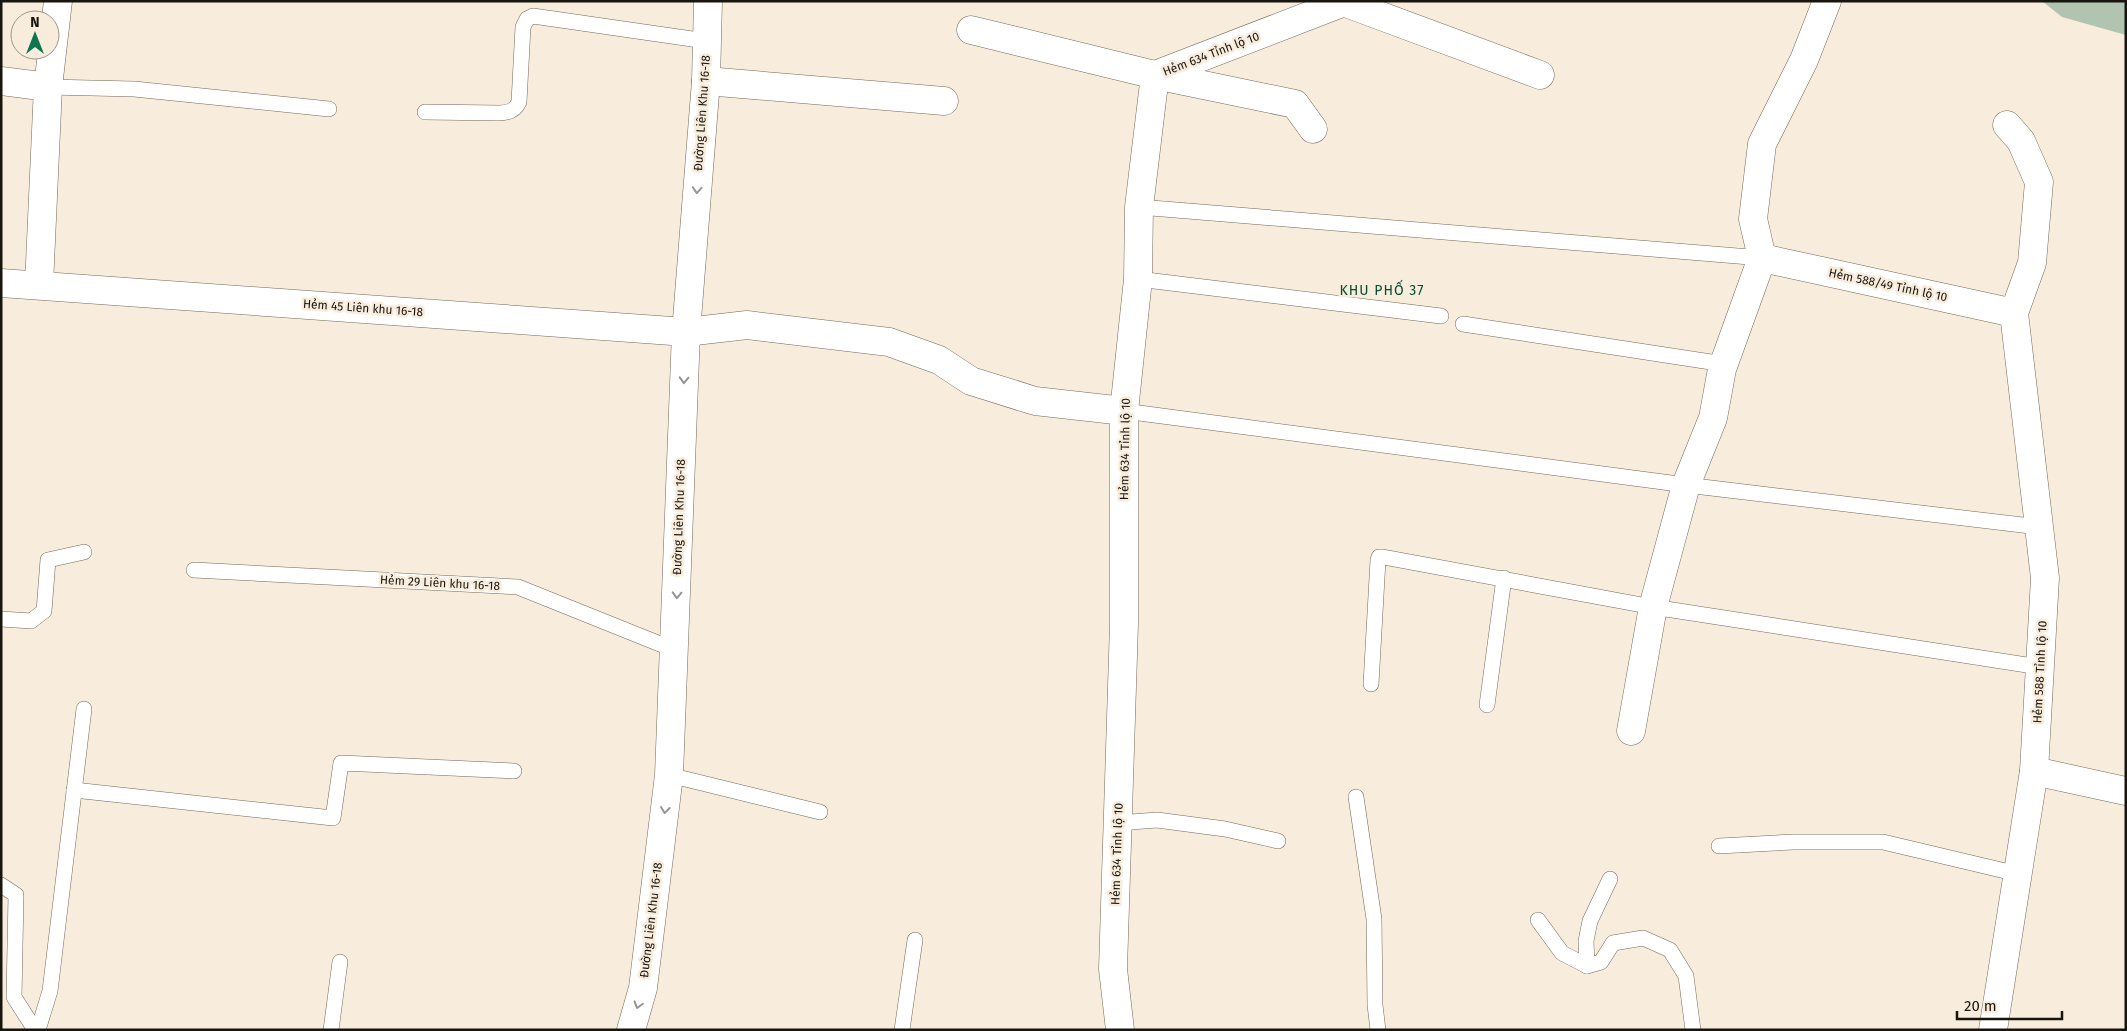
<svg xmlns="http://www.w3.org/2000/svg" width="2127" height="1031" font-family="'Fira Sans',sans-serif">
	<rect width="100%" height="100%" fill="#f8ecdc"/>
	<path fill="#b0c4b0" d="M2042,1h84v34l-64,-18z"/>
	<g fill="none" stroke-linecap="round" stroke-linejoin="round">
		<g stroke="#73685a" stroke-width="16">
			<g id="service">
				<path d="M48,87l86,2 195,20"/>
				<path d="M425,112l74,1c9,0 16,-2 20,-11l4,-75 4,-8 6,-3 173,25"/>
				<path d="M1139,207l623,51"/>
				<path d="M1138,279l303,37"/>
				<path d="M1463,324l261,40"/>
				<path d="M1124,411l562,74 353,42"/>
				<path d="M194,570l324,17 157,63"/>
				<path d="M1,619l30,2 13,-10 4,-51 36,-8"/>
				<path d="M1371,684l7,-124 1,-3h4l270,50 387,60"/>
				<path d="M1487,705l17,-127"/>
				<path d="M669,775l151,37"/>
				<path d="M74,790l259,28 8,-55 173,8"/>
				<path d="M1356,797l18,122 1,86 3,25"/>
				<path d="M1118,823l39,-3 68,9 53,12"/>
				<path d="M1719,846l74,-4h90l135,32"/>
				<path d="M1,885l15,10 -2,102 21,33"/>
				<path d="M1538,920l24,33 25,13 14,-4 12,-19 30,-5 27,12 16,26 7,54"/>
				<path d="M1587,966l-1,-25 4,-20 20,-42"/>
				<path d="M38,1030l12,-39 34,-282"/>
				<path d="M331,1030l9,-68"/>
				<path d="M902,1030l13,-90"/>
			</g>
		</g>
		<g stroke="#73685a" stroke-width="29">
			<g id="minor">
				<path d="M1346,3l194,72"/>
				<path d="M971,30l184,45 140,29 18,25"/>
				<path d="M1,81l47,6"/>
				<path d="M706,81l238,20"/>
				<path d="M1762,258l252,55"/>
				<path d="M1,283l685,49 61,-7 142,17 50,18 32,21 64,20 89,10"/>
				<path d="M39,285l9,-198 10,-86"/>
				<path d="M1631,731l22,-124 33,-122 27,-67 9,-49 40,-111 -9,-39 9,-75 42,-84 23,-59"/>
				<path d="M2034,771l92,20"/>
				<path d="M631,1030l12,-42 26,-213 17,-443 20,-251 2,-80"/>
				<path d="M1120,1030l-7,-61 11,-345v-213l14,-132 1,-72 16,-132 192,-74"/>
				<path d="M1993,1030l41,-259 11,-193 -31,-265 18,-50 7,-81 -18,-41 -14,-16"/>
			</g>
		</g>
		<use href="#service" stroke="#fff" stroke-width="15"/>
		<use href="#minor" stroke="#fff" stroke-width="28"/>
	</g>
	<defs><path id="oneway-chevron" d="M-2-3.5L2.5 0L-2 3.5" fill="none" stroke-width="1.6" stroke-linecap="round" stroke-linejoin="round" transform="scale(1.25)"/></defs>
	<g stroke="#979593">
		<use href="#oneway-chevron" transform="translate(697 190) rotate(94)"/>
		<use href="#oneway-chevron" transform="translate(684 380) rotate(92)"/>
		<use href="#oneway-chevron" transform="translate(677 595) rotate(92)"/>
		<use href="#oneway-chevron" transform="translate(665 810) rotate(97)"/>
		<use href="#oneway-chevron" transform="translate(638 1005) rotate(106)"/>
	</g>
	<g text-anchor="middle" stroke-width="5" stroke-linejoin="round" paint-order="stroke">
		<g font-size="12" fill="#18140e" stroke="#f8ecdc">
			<text transform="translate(1211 54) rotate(-21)" y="4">Hẻm 634 Tỉnh lộ 10</text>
			<text transform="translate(702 113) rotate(-86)" y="4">Đường Liên Khu 16-18</text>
			<text transform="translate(1888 285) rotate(12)" y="4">Hẻm 588/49 Tỉnh lộ 10</text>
			<text transform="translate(363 308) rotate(4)" y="4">Hẻm 45 Liên khu 16-18</text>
			<text transform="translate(1125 449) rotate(-89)" y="4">Hẻm 634 Tỉnh lộ 10</text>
			<text transform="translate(679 517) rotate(-88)" y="4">Đường Liên Khu 16-18</text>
			<text transform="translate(440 583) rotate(3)" y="4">Hẻm 29 Liên khu 16-18</text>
			<text transform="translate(2040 672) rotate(-87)" y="4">Hẻm 588 Tỉnh lộ 10</text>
			<text transform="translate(1117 854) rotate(-88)" y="4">Hẻm 634 Tỉnh lộ 10</text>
			<text transform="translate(651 920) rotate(-83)" y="4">Đường Liên Khu 16-18</text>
		</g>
		<g font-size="14" letter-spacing="1" fill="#074d32" stroke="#f8ecdc">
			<text x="1382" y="295">KHU PHỐ 37</text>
		</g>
	</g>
	<rect width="2127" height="1031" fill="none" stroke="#18140e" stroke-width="5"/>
	<g transform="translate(35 35)"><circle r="24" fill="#f8ecdc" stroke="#9e968a"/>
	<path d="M0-4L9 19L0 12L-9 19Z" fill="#0e764f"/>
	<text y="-8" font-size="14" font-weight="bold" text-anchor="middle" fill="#18140e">N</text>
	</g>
	<path d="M1957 1011v8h105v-8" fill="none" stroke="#18140e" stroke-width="2.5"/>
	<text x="1964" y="1011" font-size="15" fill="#18140e" stroke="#f8ecdc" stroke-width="4" paint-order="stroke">20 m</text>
</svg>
